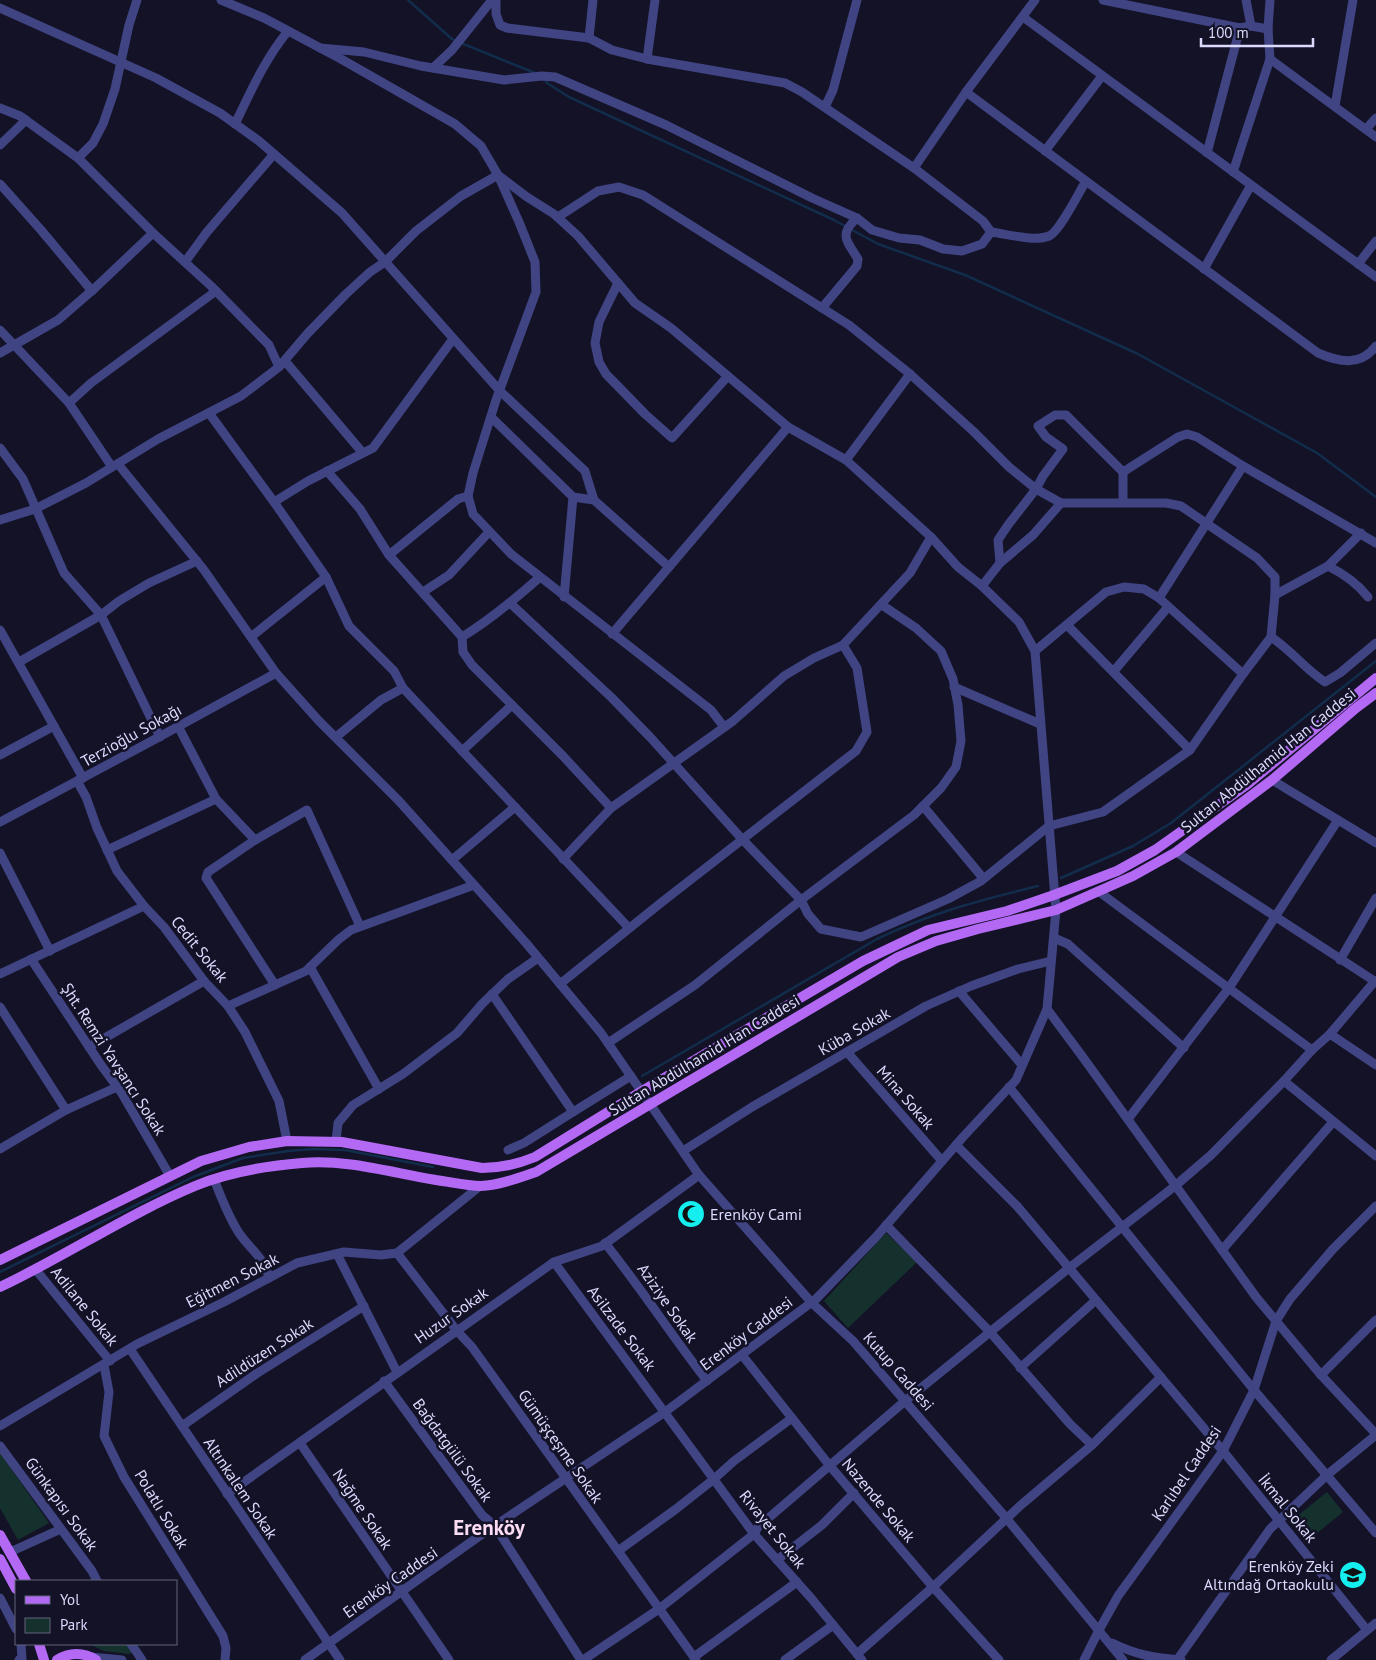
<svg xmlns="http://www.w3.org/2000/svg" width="1376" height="1660" font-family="'PT Sans',sans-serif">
	<rect width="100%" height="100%" fill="#131227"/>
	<g fill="#15312d">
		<path d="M886,1233l31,29 -69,66 -24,-27z"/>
		<path d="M0,1453l49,70 -31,17 -18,-32z"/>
		<path d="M1327,1492l16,20 -37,30 -16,-20z"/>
		<path d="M89,1644h37l6,8 -2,2 -26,-3z"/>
	</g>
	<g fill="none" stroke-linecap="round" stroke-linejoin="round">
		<g stroke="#122d4b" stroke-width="2.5">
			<path d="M408,0l44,39 4,2"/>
			<path d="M461,43l74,30"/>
			<path d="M544,78l3,5 22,14 265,123 44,24 87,31 173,79 179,99 59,44"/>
			<path d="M1061,878l72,-32 38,-23 205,-162"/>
			<path d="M642,1076l235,-137c54,-26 103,-39 161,-53"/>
			<path d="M0,1272l193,-95 50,-19 45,-7 26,-2 31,1 88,17"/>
		</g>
		<g stroke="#404483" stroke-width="9">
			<path d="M221,0l43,18 77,41 114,65 26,22 17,29 21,47 16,40 1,30 -40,108 -23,73 -5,23 5,18 38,40 200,156 13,17"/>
			<path d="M496,0v14l4,11 7,3 82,10 4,-38"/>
			<path d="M1103,0l137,28 11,-2 17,3"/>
			<path d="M1246,0l5,26"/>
			<path d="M0,8l156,70 64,35 39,28 83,72 158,178 85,80 9,29"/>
			<path d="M1023,17l353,260"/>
			<path d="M589,38l23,12 35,9 138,24 17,9 112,76"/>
			<path d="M320,48l44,4 57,14 83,14 38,-4 13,1 111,48 146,73 45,20 15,12 27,8 21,2 23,9 19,2 20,-7 9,-12 -8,-11 -69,-53 52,-76 69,-92"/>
			<path d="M647,59l8,-59"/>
			<path d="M1270,59l106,78"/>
			<path d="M433,68l19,-18 40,-50"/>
			<path d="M966,92l352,261c21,9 42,14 58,-7"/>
			<path d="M1335,106l18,-106"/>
			<path d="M825,107l8,-17 24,-90"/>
			<path d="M0,108l20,8 58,42 75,75 58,53 58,59 10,22"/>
			<path d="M235,124c16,-33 30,-65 53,-93"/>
			<path d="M1366,129l10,-11"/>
			<path d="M0,145l26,-25"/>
			<path d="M1045,151l57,-75"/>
			<path d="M1207,153l33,-125"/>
			<path d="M78,158l15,-15 10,-19 12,-35 14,-64 8,-25"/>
			<path d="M1233,172l37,-113 -2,-30 2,-29"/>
			<path d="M0,184l41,46 51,61"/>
			<path d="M558,217l40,-26 21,-4 24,8 206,130 61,49 -64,86"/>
			<path d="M991,232c16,2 44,10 58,4 11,-5 30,-44 37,-55"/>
			<path d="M185,262l22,-30 67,-78"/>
			<path d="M1358,264l18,-23"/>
			<path d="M1204,269l47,-84"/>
			<path d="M618,283l-19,39 -4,21 4,19 7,12 39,40 27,24 56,-62"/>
			<path d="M822,308l35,-42 1,-7c-11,-18 -20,-24 -1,-41"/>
			<path d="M0,330l69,73 43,64"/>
			<path d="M0,353l58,-33 37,-32 58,-55"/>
			<path d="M285,361l77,91"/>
			<path d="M69,403l22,-20 125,-92"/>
			<path d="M209,413l65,89 52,75 23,49 45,45 9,17 226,240"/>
			<path d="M491,417l82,80 21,3 75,67"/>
			<path d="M0,448l23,31 41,94 37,42 59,122"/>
			<path d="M118,464l86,106 72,103 43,48 80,80 127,142 75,90 98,142 113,128 41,38 154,178 116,141"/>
			<path d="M327,471l33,38 29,46 73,82 1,15 9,13 91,91 48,52"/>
			<path d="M1123,472l55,-35 9,-3 10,3 46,29 133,77"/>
			<path d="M274,502l34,-21 65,-33 80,-109"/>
			<path d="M0,520l35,-11 51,-26 72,-44 83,-43 38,-29 29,-34 38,-39 24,-22 15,-10 31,-31 45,-35 37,-21 29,22 27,17 24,22 57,67 36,25 117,99 58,33 85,77 27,30 24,19 37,36 16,29 21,259 -9,99 -31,71 -53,57 -87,100 -60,62 -151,113 -187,125 -173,123"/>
			<path d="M389,555l69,-56 10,-3"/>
			<path d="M1000,563l-2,-23 10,-15 28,-36 7,-13 20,-27 -17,-12 -8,-11 17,-11h11l57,57v30"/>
			<path d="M1328,566c16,8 29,17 40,31"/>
			<path d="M982,586l18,-23 33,-28 28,-32"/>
			<path d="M423,592l26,-17 40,-43"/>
			<path d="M1275,595l53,-29 33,-33"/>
			<path d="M564,597l9,-100"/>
			<path d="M1159,598l84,-132"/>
			<path d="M510,603l101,94 39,40 92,102 59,61 7,14 13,15 40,8 87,-38 33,-18 68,-55 54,-14 87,-62 53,-76 28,-37 4,-42v-18l-18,-19 -76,-52 -15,-3h-105l-25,-14 -27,-22 -36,-36 -63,-57"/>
			<path d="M1067,625l123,125"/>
			<path d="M0,630l83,148"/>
			<path d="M612,634l176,-207"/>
			<path d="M251,637l75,-60"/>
			<path d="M462,637c28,-17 53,-38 78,-60"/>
			<path d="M1271,637c20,13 34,32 54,45l15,-9 36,-30"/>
			<path d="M1035,651l71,-59 18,-5 20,2 15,9 84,76"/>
			<path d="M19,662l82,-47 18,-14 30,-18 48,-22"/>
			<path d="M1114,671l54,-64"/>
			<path d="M954,687l86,37"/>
			<path d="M178,726l38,73 39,41"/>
			<path d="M336,737l45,-37 22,-12"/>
			<path d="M462,751l50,-46"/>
			<path d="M0,755l54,-29"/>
			<path d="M1272,780l104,63"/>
			<path d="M77,781l9,16 11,31 20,43 27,35 20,21 40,54 24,25 17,26 34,69 8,40"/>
			<path d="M923,806l60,72"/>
			<path d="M0,822l148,-79 128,-70"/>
			<path d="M107,850l109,-51"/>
			<path d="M1176,852l200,130"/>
			<path d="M0,853l50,98"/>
			<path d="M563,859l48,-51 122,-87 51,-45 30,-18 29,-13 67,-72 21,-36"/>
			<path d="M452,860l63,-53"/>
			<path d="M1098,891l214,159"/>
			<path d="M1054,938l14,6 116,104"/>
			<path d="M31,959l70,106 20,27 49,84"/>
			<path d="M1340,960l36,-62"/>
			<path d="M310,967l69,122"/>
			<path d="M0,974l144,-68"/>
			<path d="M560,984l102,-82 194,-151 11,-19 -10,-64 -14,-23"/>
			<path d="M275,985l-69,-107 2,-6 47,-32 52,-30 53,116"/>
			<path d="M959,991l63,74"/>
			<path d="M492,994l81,118 -49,31 -16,7"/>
			<path d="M228,1006l78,-35 32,-31 13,-10 123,-45"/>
			<path d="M0,1007l66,103"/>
			<path d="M1047,1009l35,47 174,241 65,78 55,59"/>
			<path d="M1330,1034l46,31"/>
			<path d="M608,1043l87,-58 106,-85 113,-85 27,-27 15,-21 5,-26 -3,-36 -5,-26 -12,-28 -25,-23 -34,-23"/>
			<path d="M89,1047l115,-66"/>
			<path d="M847,1052l95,109"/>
			<path d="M1284,1081l92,75"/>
			<path d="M1009,1087l245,303 122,143"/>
			<path d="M573,1112l58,-36"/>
			<path d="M1128,1119l101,-131 109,-168"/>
			<path d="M336,1141l2,-18 15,-18 50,-31 54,-41 25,-29 26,-25 30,-21"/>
			<path d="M956,1145l61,61 206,245 144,179"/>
			<path d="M0,1149l66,-39 51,-23"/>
			<path d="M683,1151l69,-44 174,-101 45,-20 47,-17 33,-8"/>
			<path d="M214,1179c7,18 14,37 25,54 10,15 26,25 30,45"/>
			<path d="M886,1225l104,107 80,92 22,21"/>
			<path d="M605,1243c36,45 67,93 102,138"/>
			<path d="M1222,1250l111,-128"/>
			<path d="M397,1253l60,78 15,16 224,313"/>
			<path d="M337,1254l60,118"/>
			<path d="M554,1262l200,272 57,64 51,62"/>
			<path d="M36,1270l74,91"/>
			<path d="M130,1349l210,311"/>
			<path d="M742,1355l88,111 103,121 66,73"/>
			<path d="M104,1365l5,27 -5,44 20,41 99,159 3,12 -1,12"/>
			<path d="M1020,1368l76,-68"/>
			<path d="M1321,1375l55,-55"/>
			<path d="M384,1381l98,134 13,11 86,134"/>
			<path d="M0,1426l137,-82 87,-42 73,-39 47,-11 37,3 16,-2 83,-67"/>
			<path d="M182,1426l74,-52 108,-68"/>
			<path d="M300,1443l149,217"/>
			<path d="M0,1446l92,125 5,10"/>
			<path d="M227,1494l327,-232 48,-16 97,-71"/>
			<path d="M618,1551l58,-42 38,-30 20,-18 58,-43"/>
			<path d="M10,1552l51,-23"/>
			<path d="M777,1560l45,-35 32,-32"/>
			<path d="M0,1598l16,31"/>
			<path d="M1112,1643c24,12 43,15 69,17"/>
			<path d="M131,1644l11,16"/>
			<path d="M857,1654l76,-67 88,-82 71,-60 69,-68"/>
			<path d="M91,1657l31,3"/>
			<path d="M694,1657l103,-75"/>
			<path d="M19,1660l3,-1 -1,-15"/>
			<path d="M583,1660l76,-51 95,-75 4,-7 147,-126 164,-133 106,-82 36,-31 73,-74 28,-31 18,-16 45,-53"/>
			<path d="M785,1660l48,-35"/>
			<path d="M1084,1660l15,-30 19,-34 105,-145 31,-61 22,-69 14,-22 43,-50 43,-43"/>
			<path d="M1177,1660l93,-131 57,-54 49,-40"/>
			<path d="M1331,1660l45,-37"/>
		</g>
		<g stroke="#b469f5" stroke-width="10">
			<path d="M0,1260l201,-99 48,-14 38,-6 55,1 140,26c19,0 36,-4 53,-11l107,-66 221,-130 65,-31 79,-19 47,-16 63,-24 38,-21 93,-66 128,-106"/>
			<path d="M0,1287c66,-31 128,-73 195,-101 33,-14 71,-20 107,-23 45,-4 90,10 134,17 15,2 30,6 45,6 19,-1 37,-8 55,-14l362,-215 38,-16 42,-12 78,-19 77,-34 43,-24 96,-72 84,-72 20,-15"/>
			<path d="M0,1535l26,46"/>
			<path d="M0,1559l16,30"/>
			<path d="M39,1644l5,16"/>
			<path d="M57,1660c12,-8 27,-8 39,0"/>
		</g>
	</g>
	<defs>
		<g id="mosque-disc" transform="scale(1.4375)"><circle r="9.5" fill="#14eeef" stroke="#131227"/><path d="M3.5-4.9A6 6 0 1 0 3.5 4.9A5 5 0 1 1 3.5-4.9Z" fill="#111"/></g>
		<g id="school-disc" transform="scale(1.4375)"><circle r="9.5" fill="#14eeef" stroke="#131227"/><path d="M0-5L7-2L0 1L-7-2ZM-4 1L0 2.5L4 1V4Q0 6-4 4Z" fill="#111"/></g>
	</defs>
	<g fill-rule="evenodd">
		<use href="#mosque-disc" x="691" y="1214"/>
		<use href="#school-disc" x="1353" y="1575"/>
	</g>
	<g text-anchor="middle" stroke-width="5" stroke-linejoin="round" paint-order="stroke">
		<g font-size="16" fill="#dbdafd" stroke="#131227">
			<text transform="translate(131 735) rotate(-29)" y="6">Terzioğlu Sokağı</text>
			<text transform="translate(1268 760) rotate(-39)" y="6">Sultan Abdülhamid Han Caddesi</text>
			<text transform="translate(200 949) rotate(51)" y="6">Cedit Sokak</text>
			<text transform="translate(854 1031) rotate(-30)" y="6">Küba Sokak</text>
			<text transform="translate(704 1055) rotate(-31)" y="6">Sultan Abdülhamid Han Caddesi</text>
			<text transform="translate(114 1059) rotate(57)" y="6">Şht. Remzi Yavşancı Sokak</text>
			<text transform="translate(906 1097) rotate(49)" y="6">Mina Sokak</text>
			<text transform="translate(232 1280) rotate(-27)" y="6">Eğitmen Sokak</text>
			<text transform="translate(668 1303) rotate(55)" y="6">Aziziye Sokak</text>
			<text transform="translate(85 1306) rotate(51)" y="6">Adilane Sokak</text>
			<text transform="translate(451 1315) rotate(-35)" y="6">Huzur Sokak</text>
			<text transform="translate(622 1328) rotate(53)" y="6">Asilzade Sokak</text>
			<text transform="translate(746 1333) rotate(-37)" y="6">Erenköy Caddesi</text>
			<text transform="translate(264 1352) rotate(-33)" y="6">Adildüzen Sokak</text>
			<text transform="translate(899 1371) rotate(49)" y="6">Kutup Caddesi</text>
			<text transform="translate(561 1446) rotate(55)" y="6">Gümüşçeşme Sokak</text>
			<text transform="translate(453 1450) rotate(54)" y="6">Bağdatgülü Sokak</text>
			<text transform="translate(1186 1473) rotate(-56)" y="6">Karlıbel Caddesi</text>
			<text transform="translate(241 1488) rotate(56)" y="6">Altınkalem Sokak</text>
			<text transform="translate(879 1500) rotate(50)" y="6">Nazende Sokak</text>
			<text transform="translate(62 1504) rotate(54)" y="6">Günkapısı Sokak</text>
			<text transform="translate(1288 1508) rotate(51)" y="6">İkmal Sokak</text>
			<text transform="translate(162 1509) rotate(59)" y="6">Polatlı Sokak</text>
			<text transform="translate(363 1509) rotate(56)" y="6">Nağme Sokak</text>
			<text transform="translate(773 1529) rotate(51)" y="6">Rivayet Sokak</text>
			<text transform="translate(390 1582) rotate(-35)" y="6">Erenköy Caddesi</text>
		</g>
		<g font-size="16" fill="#dbdafd" stroke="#131227" text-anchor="start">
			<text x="710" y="1220">Erenköy Cami</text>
			<text x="1334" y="1572" text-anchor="end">Erenköy Zeki<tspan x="1334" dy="18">Altındağ Ortaokulu</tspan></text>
		</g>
		<g font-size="21" font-weight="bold" fill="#fddcf4" stroke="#131227">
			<text x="489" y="1535">Erenköy</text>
		</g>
	</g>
	<rect x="15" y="1580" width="162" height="65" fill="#131227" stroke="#63627d"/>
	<rect x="25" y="1596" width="25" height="8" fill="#b469f5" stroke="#63627d"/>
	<text x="60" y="1605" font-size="15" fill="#dbdafd">Yol</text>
	<rect x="25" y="1618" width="25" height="15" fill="#15312d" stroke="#63627d"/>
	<text x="60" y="1630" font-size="15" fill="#dbdafd">Park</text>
	<path d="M1201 38v8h112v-8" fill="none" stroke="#dbdafd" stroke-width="2.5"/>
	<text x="1208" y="38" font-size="15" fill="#dbdafd" stroke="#131227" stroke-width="4" paint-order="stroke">100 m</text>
</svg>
